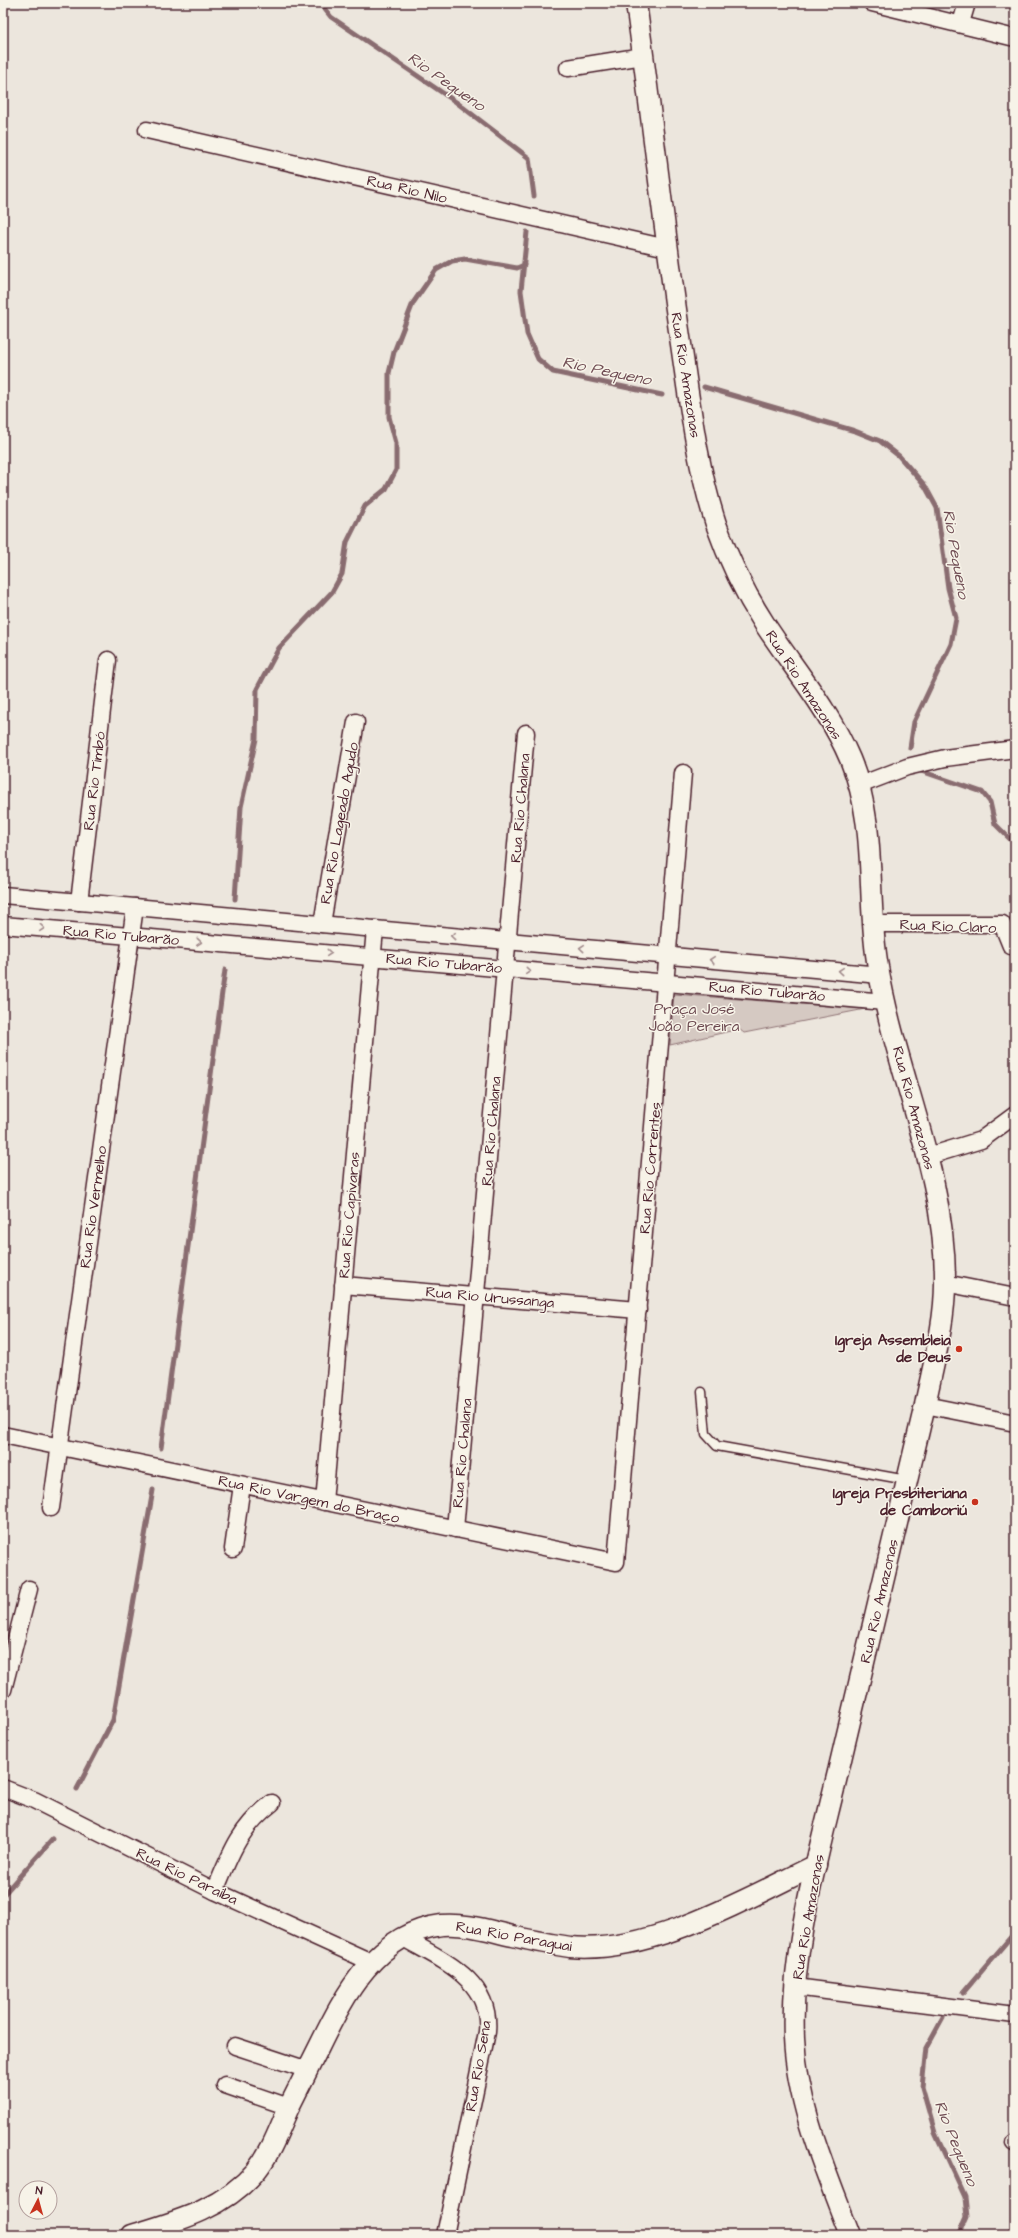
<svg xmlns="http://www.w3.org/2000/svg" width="1018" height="2238" font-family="'Architects Daughter',sans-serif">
	<rect width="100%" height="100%" fill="#ece6dd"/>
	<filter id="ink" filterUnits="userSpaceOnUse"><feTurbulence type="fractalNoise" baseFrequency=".025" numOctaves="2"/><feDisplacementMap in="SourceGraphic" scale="8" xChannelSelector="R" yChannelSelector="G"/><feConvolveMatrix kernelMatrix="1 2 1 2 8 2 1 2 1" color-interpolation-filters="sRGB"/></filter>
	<g filter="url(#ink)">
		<path fill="#d5c9c2" stroke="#907476" d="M674,994l191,15 -121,24 -5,-4 -69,16z"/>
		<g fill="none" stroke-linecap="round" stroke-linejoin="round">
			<g stroke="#896c6f" stroke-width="5">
				<path d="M320,3l11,14 125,85 73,56 5,38"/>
				<path d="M527,232l-6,59 6,43 11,25 15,13 109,23"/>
				<path d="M704,387l151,44 25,10 19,15 26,30 12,22 11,80 8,30 -5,26 -37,78 -4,26"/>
				<path d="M921,771l61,21 8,10 5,22 20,20"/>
				<path d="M235,899l6,-92 15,-68 1,-50 22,-41 53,-56 10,-18 5,-32 18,-36 21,-17 10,-19v-27l-7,-26v-44l5,-21 19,-49 23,-33 16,-9 13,-2 52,9 7,-3"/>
				<path d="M161,1448l64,-478"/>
				<path d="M77,1789l36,-69 40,-230"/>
				<path d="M3,1895l50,-56"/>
				<path d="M963,1993l52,-61"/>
				<path d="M943,2017l-17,31 -4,39 13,46 30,65 2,19 -8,18"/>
			</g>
			<g stroke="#4a1f2b" stroke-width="11">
				<path id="service" d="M702,1392l4,42 11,12 190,34"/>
			</g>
			<g stroke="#4a1f2b" stroke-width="19">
				<g id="minor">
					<path d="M872,3l143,35"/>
					<path d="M961,23l6,-20"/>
					<path d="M568,68l75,-12"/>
					<path d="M147,130l520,118"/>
					<path d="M860,785l47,-18 38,-9 70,-9"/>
					<path d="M3,895l877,80"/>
					<path d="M79,902l29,-242"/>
					<path d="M322,924l34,-202"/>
					<path d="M873,924h129l9,22"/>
					<path d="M3,925l882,77"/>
					<path d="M929,1156l52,-16 34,-25"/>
					<path d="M945,1283l70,14"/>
					<path d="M343,1285l295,25"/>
					<path d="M925,1405l90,18"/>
					<path d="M3,1435l613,127 67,-789"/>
					<path d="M324,1502l51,-573"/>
					<path d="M51,1508l84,-601"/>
					<path d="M455,1529l71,-796"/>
					<path d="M233,1549l9,-64"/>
					<path d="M3,1690l26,-101"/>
					<path d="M3,1788l31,12 181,91 156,71"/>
					<path d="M215,1891c15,-36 24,-63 57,-88"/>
					<path d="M402,1937c39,23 90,42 85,95l-42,203"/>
					<path d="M795,1987l220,28"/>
					<path d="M235,2046l73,24"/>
					<path d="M225,2085l64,22"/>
					<path d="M1014,2143h1"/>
				</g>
			</g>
			<g stroke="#4a1f2b" stroke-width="23">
				<g id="tertiary">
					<path d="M636,3c16,114 28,228 45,341 9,61 16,122 35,180 12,34 28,68 48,99 29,45 65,86 86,136 28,69 16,131 27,202 17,109 69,210 68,322 0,41 -12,82 -20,122 -29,123 -58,245 -87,367 -20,85 -48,179 -44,266 3,69 32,133 56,197"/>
					<path d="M132,2235c46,-14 91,-26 124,-64 16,-20 23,-42 33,-64 10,-20 20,-40 30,-60 26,-53 57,-114 123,-122 24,-2 48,6 71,11 19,5 38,8 57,11 79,8 175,-48 246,-82"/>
				</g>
			</g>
			<use href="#service" stroke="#f7f3e8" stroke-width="8"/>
			<use href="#minor" stroke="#f7f3e8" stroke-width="16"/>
			<use href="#tertiary" stroke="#f7f3e8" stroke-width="20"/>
		</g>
		<defs><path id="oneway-chevron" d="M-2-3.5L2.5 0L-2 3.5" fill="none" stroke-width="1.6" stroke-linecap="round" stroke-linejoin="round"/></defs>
		<g stroke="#a0898a">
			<use href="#oneway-chevron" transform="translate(42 928) rotate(5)"/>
			<use href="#oneway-chevron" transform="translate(453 936) rotate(-175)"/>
			<use href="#oneway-chevron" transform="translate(199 942) rotate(5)"/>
			<use href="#oneway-chevron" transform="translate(582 948) rotate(-175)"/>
			<use href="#oneway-chevron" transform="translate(329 953) rotate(5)"/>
			<use href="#oneway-chevron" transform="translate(712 960) rotate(-175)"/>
			<use href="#oneway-chevron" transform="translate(528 971) rotate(5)"/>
			<use href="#oneway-chevron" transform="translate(841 971) rotate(-175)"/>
		</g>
	</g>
	<g fill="#c8321e" stroke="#f7f3e8" stroke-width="1.5">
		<circle cx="959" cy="1349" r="4"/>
		<circle cx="975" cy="1502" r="4"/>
	</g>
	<g text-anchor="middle" stroke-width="3" stroke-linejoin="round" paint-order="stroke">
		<g font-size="15" fill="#4a1f2b" stroke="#f7f3e8">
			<text transform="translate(407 189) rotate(13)" y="5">Rua Rio Nilo</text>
			<text transform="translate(686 375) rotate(81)" y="5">Rua Rio Amazonas</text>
			<text transform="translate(804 685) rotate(57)" y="5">Rua Rio Amazonas</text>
			<text transform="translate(94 781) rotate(-83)" y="5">Rua Rio Timbó</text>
			<text transform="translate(520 808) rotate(-85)" y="5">Rua Rio Chalana</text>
			<text transform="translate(339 823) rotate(-80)" y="5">Rua Rio Lageado Agudo</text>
			<text transform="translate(948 926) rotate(2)" y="5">Rua Rio Claro</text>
			<text transform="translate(121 935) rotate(5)" y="5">Rua Rio Tubarão</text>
			<text transform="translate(444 963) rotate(5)" y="5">Rua Rio Tubarão</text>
			<text transform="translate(767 991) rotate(5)" y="5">Rua Rio Tubarão</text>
			<text transform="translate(914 1108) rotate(75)" y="5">Rua Rio Amazonas</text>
			<text transform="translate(491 1131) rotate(-85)" y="5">Rua Rio Chalana</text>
			<text transform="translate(650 1168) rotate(-85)" y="5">Rua Rio Correntes</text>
			<text transform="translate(93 1207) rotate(-82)" y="5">Rua Rio Vermelho</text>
			<text transform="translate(349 1215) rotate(-85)" y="5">Rua Rio Capivaras</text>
			<text transform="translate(490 1297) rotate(5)" y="5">Rua Rio Urussanga</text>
			<text transform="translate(462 1453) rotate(-85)" y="5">Rua Rio Chalana</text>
			<text transform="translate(309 1499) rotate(12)" y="5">Rua Rio Vargem do Braço</text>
			<text transform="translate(879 1601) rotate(-77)" y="5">Rua Rio Amazonas</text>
			<text transform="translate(187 1876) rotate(26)" y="5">Rua Rio Paraíba</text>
			<text transform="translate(808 1917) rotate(-80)" y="5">Rua Rio Amazonas</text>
			<text transform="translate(514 1936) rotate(10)" y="5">Rua Rio Paraguai</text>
			<text transform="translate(478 2066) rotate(-80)" y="5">Rua Rio Sena</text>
		</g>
		<g font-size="15" fill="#6d4a51" stroke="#f7f3e8">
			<text x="694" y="1014">Praça José<tspan x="694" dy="17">João Pereira</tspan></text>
		</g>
		<g font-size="15" font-weight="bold" fill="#4a1f2b" stroke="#f7f3e8" text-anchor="end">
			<text x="951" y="1345">Igreja Assembleia<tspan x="951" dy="17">de Deus</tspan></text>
			<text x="967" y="1498">Igreja Presbiteriana<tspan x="967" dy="17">de Camboriú</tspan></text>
		</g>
		<g font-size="16" font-style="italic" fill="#6f4c53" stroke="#f7f3e8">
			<text transform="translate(447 81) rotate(35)" y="6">Rio Pequeno</text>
			<text transform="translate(607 370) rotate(12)" y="6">Rio Pequeno</text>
			<text transform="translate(957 554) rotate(80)" y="6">Rio Pequeno</text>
			<text transform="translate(957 2143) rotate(68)" y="6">Rio Pequeno</text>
		</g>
	</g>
	<rect width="1018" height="2238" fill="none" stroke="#f7f3e8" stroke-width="16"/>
	<rect x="8" y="8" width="1002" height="2222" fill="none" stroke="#4a1f2b" stroke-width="1.5" filter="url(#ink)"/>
	<g transform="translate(38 2200) rotate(6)"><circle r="19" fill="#f7f3e8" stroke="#b29e9c"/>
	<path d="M0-3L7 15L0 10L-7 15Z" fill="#c8321e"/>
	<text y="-6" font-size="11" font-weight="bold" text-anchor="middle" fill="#4a1f2b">N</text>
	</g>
</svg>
